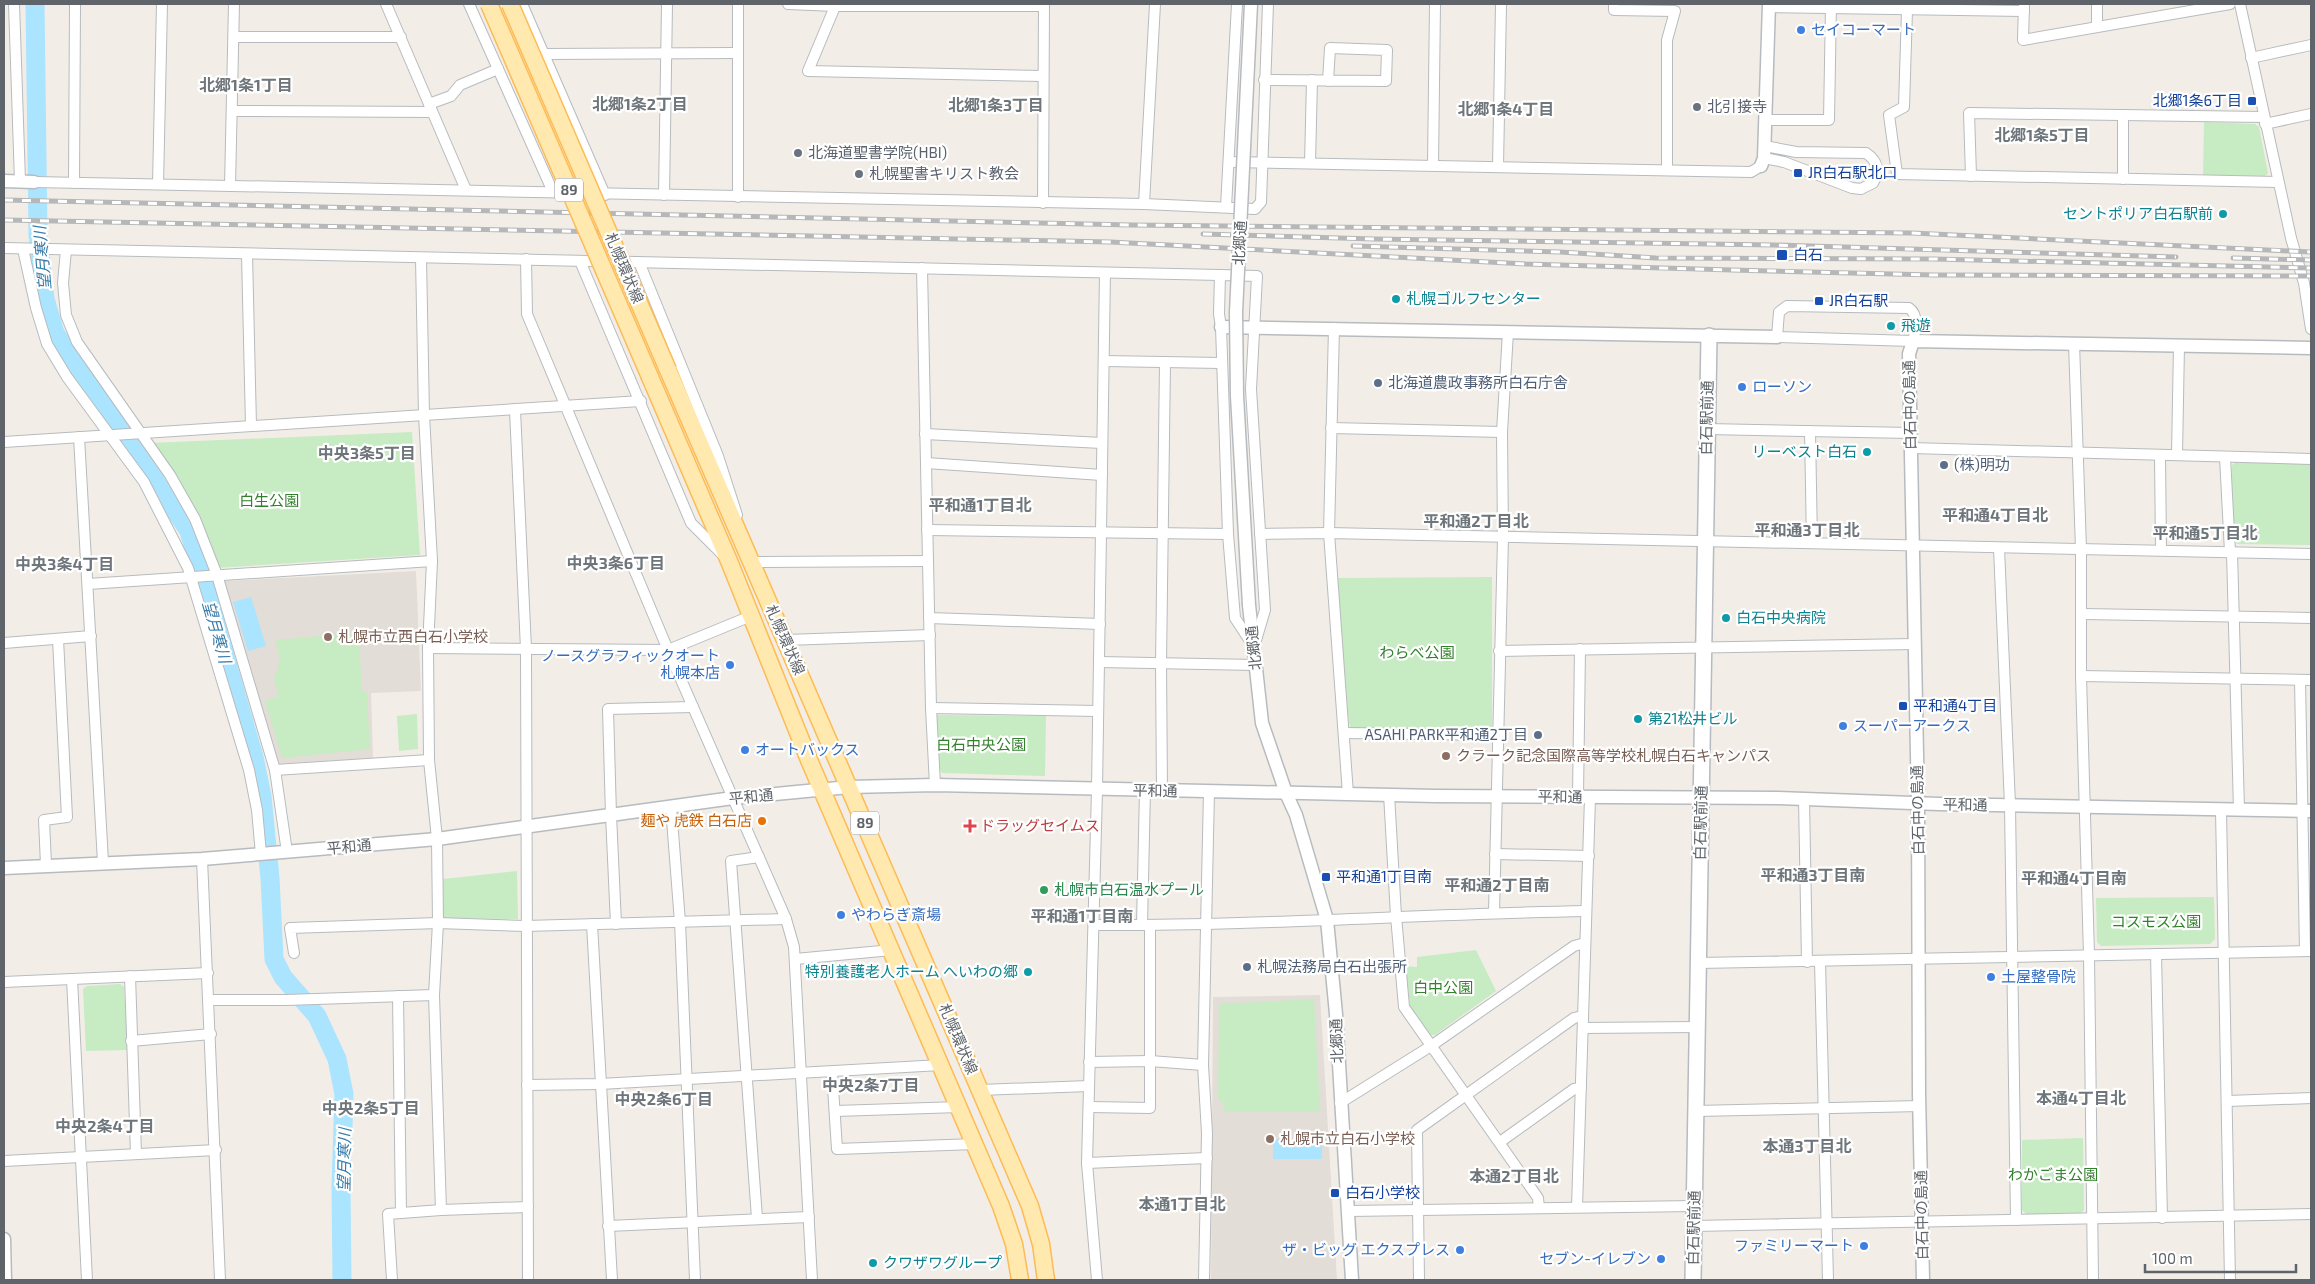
<svg xmlns="http://www.w3.org/2000/svg" width="2315" height="1284" font-family="'Exo 2','Noto Sans JP',sans-serif">
	<rect width="100%" height="100%" fill="#f2eee7"/>
	<g fill="#e2ddd6">
		<path d="M416,571l5,120 -50,2 2,65 -99,6 -54,-180 5,-3z"/>
		<path d="M1320,995l17,285h-126l2,-283z"/>
	</g>
	<g fill="#c7ebc2">
		<path d="M2204,122l51,2 4,3 9,46 -3,3 -62,-1z"/>
		<path d="M412,432l8,123 -205,13 -65,-125z"/>
		<path d="M2237,461l74,1v83l-74,-1 -5,-6v-73z"/>
		<path d="M1492,577v153l-141,-2 -2,-5 -13,-145z"/>
		<path d="M357,633l2,3 3,56h5l3,57 -88,9 -17,-57 14,-5 -5,-17 6,-18 -4,-21z"/>
		<path d="M417,714l1,35 -19,2 -2,-35z"/>
		<path d="M936,715l110,1 -1,60 -103,-3 -4,-7z"/>
		<path d="M517,871l1,48 -75,-1v-39z"/>
		<path d="M2214,897l1,42 -5,5 -109,2 -4,-4 -1,-44z"/>
		<path d="M1476,950l20,41 -61,44h-5l-20,-29 -4,-40 11,1v-10z"/>
		<path d="M120,984l4,3 4,63 -42,1 -3,-62 4,-3z"/>
		<path d="M1314,999l6,113h-96v-10l-6,-2 1,-96z"/>
		<path d="M2083,1138l1,72 -3,3 -54,2 -5,-5v-70z"/>
	</g>
	<g fill="#aae4ff">
		<path d="M251,597l15,49 -18,5 -15,-49z"/>
		<rect x="1273" y="1139" width="49" height="20"/>
	</g>
	<g fill="none" stroke-linecap="round" stroke-linejoin="round">
		<path stroke="#aae4ff" stroke-width="19" d="M35,4l3,231 7,64 10,34 134,198 65,226 8,39 8,82 4,81 9,18 34,39 20,43 7,35 -3,93 1,93"/>
		<g stroke="#b7bbbf" stroke-width="12">
			<g id="minor">
				<path d="M14,4l6,177"/>
				<path d="M386,4l80,186"/>
				<path d="M469,4l84,188"/>
				<path d="M522,4l83,191"/>
				<path d="M738,4v193"/>
				<path d="M788,4l47,2h209"/>
				<path d="M836,4l-28,67 234,5"/>
				<path d="M1614,4v6l61,1 -8,29v130"/>
				<path d="M2024,4l-1,36 207,-36"/>
				<path d="M2240,4l51,234 13,45 7,46"/>
				<path d="M1768,7l256,4"/>
				<path d="M1907,10l-3,97 -15,8 8,59 381,8"/>
				<path d="M2097,26v-22"/>
				<path d="M234,37h167"/>
				<path d="M543,54l194,-1"/>
				<path d="M2251,58l60,-13"/>
				<path d="M1264,80l122,1 1,-31 -57,-2 -2,33"/>
				<path d="M429,104l22,-8 9,-11 38,-16"/>
				<path d="M232,111l200,1"/>
				<path d="M2123,115v64"/>
				<path d="M1765,120h64l2,-116"/>
				<path d="M2265,124l46,-10"/>
				<path d="M1764,158l20,4 68,26 9,1 12,-6c7,-12 5,-22 -7,-30l-70,-1 -31,-6"/>
				<path d="M1229,162l522,10 10,-6"/>
				<path d="M1310,163l2,-83"/>
				<path d="M1433,165l2,-161"/>
				<path d="M1498,167l3,-163"/>
				<path d="M1971,176l-2,-63 295,4"/>
				<path d="M34,182l1110,22 111,5 6,-7 7,-198"/>
				<path d="M74,183l1,-179"/>
				<path d="M158,184l4,-180"/>
				<path d="M230,186l4,-182"/>
				<path d="M664,195l3,-191"/>
				<path d="M1043,203l1,-199"/>
				<path d="M1144,204l11,-200"/>
				<path d="M1226,207l11,-203"/>
				<path d="M4,248l1216,27"/>
				<path d="M23,249l13,59 11,36 20,33 77,105 44,86 61,202 8,40 4,44"/>
				<path d="M66,250l-3,33 3,32 11,27 93,133 25,44 22,56 58,195 12,82"/>
				<path d="M247,254l4,172"/>
				<path d="M421,258l3,157 8,146 -4,87 1,112 8,79 1,84 -4,72 7,215"/>
				<path d="M526,259l1,55 141,336 118,269 8,28 18,333"/>
				<path d="M580,261l111,262 32,32"/>
				<path d="M639,262l79,194 19,59"/>
				<path d="M922,268l9,440 4,77"/>
				<path d="M1220,275l37,1 -6,113 14,221 -11,37 -19,-29 -7,-84 -7,-207 -2,-13z"/>
				<path d="M1787,306l122,2c10,7 7,22 4,33l-136,-4 2,-25z"/>
				<path d="M1334,328l-5,205 19,261"/>
				<path d="M2074,343l7,206v127l8,279 4,325"/>
				<path d="M1104,361l117,2"/>
				<path d="M515,410l11,239 2,631"/>
				<path d="M1331,428l171,4"/>
				<path d="M1707,429l204,4"/>
				<path d="M1810,431l2,112"/>
				<path d="M925,434l177,9"/>
				<path d="M79,437l24,425"/>
				<path d="M4,442l637,-41"/>
				<path d="M1911,448l400,11"/>
				<path d="M2160,455l1,95"/>
				<path d="M2177,455l2,-110"/>
				<path d="M2225,457l5,95"/>
				<path d="M926,463l176,12"/>
				<path d="M927,530l301,4"/>
				<path d="M1260,534l69,-1 982,21"/>
				<path d="M1999,548l11,257 6,415"/>
				<path d="M2232,552l7,258"/>
				<path d="M751,562l176,-1"/>
				<path d="M88,584l344,-23"/>
				<path d="M2083,614l228,4"/>
				<path d="M929,618l171,6"/>
				<path d="M786,640l144,-5"/>
				<path d="M4,643l87,-7"/>
				<path d="M428,648l240,2 83,-34"/>
				<path d="M1499,651l416,-7"/>
				<path d="M1099,662l157,3"/>
				<path d="M2081,676l230,4"/>
				<path d="M2300,680l5,271"/>
				<path d="M931,708l167,3"/>
				<path d="M1344,733l153,2"/>
				<path d="M275,770l154,-10"/>
				<path d="M1162,791l-1,-127 4,-302"/>
				<path d="M1389,794l7,122 8,91 134,191 1,10"/>
				<path d="M1578,797l2,-148"/>
				<path d="M1804,799l3,163"/>
				<path d="M671,807l9,115 15,358"/>
				<path d="M2221,810l9,470"/>
				<path d="M1495,854l94,2"/>
				<path d="M202,859l18,421"/>
				<path d="M46,865l-2,-45 23,-3 -9,-178"/>
				<path d="M1494,913l9,-376 -1,-105 6,-100"/>
				<path d="M592,924l20,356"/>
				<path d="M616,924l-5,-109 -3,-106 85,-2"/>
				<path d="M1094,925c164,1 328,-11 492,-14"/>
				<path d="M1142,925l3,-135"/>
				<path d="M294,953l-4,-25 148,-5 87,3 261,-7"/>
				<path d="M2156,954l6,264"/>
				<path d="M795,959l97,-9"/>
				<path d="M1820,962l8,318"/>
				<path d="M1698,963l613,-12"/>
				<path d="M130,976l6,178"/>
				<path d="M76,979h-4l15,301"/>
				<path d="M4,982l204,-9"/>
				<path d="M398,996l3,217"/>
				<path d="M209,1000h77l148,-5"/>
				<path d="M1583,1028l115,-1"/>
				<path d="M131,1041l80,-7"/>
				<path d="M1089,1062l61,-1 53,4"/>
				<path d="M832,1072l5,77 138,-5"/>
				<path d="M527,1085l73,-1 341,-19"/>
				<path d="M980,1090l109,-4"/>
				<path d="M2228,1101l83,-3"/>
				<path d="M1340,1103l91,-57 143,-100 11,-3"/>
				<path d="M1090,1107l60,1v-183"/>
				<path d="M835,1111l125,-4"/>
				<path d="M1696,1111l224,-5"/>
				<path d="M1500,1142l74,-53 7,-1"/>
				<path d="M4,1161l212,-11"/>
				<path d="M1087,1163l120,-5"/>
				<path d="M1577,1207l13,-409"/>
				<path d="M1348,1211l346,-5"/>
				<path d="M757,1218l-26,-357 28,-4"/>
				<path d="M608,1226l201,-9"/>
				<path d="M1694,1226l617,-12"/>
				<path d="M392,1280l-4,-66 53,-4 87,-3"/>
				<path d="M1097,1280l-10,-117 10,-373 8,-517"/>
				<path d="M1204,1280l3,-147 -4,-68 6,-274"/>
				<path d="M1419,1280l-2,-150 157,-112 8,-2"/>
			</g>
		</g>
		<g stroke="#b7bbbf" stroke-width="15">
			<g id="tertiary">
				<path d="M1761,166l3,-8 5,-154"/>
				<path d="M4,181l30,1"/>
				<path d="M1221,327l556,10"/>
				<path d="M1249,605l13,118 24,70 10,22 31,105 9,94 16,266"/>
				<path d="M4,868l198,-9 235,-20 296,-41 116,-11 86,-2 501,11 342,2 161,6 372,7"/>
				<path d="M4,1239l1,41"/>
				<path d="M1923,1280l-4,-187 -1,-289 -9,-450 4,-13 398,7"/>
			</g>
		</g>
		<g stroke="#b5bbc0" stroke-width="18">
			<path id="secondary" d="M1693,1280l16,-944"/>
		</g>
		<g stroke="#febb54" stroke-width="19">
			<g id="primary">
				<path d="M668,370l362,836 11,38 5,36"/>
				<path d="M650,377l79,184 80,199 192,446 13,38 6,36"/>
			</g>
		</g>
		<use href="#minor" stroke="#fff" stroke-width="10"/>
		<use href="#tertiary" stroke="#fff" stroke-width="12"/>
		<use href="#secondary" stroke="#fff" stroke-width="15"/>
		<use href="#primary" stroke="#ffe9af" stroke-width="16"/>
		<g stroke="#b6b7b8" stroke-width="5">
			<g id="rail">
				<path d="M4,200l1127,25 781,8 399,19"/>
				<path d="M4,220l1107,22 415,22 206,6 202,5 377,1"/>
				<path d="M1203,234l171,5 400,6 402,12"/>
				<path d="M1353,246l207,6 96,6 277,1 378,9"/>
				<path d="M2233,258l78,2"/>
			</g>
		</g>
		<use href="#rail" stroke="#fff" stroke-width="3" stroke-dasharray="9" stroke-linecap="butt"/>
		<g stroke="#b7bbbf" stroke-width="15" stroke-linecap="butt">
			<path id="tertiary-bridge" d="M1249,605l-12,-209 -1,-84 15,-308"/>
		</g>
		<g stroke="#febb54" stroke-width="19" stroke-linecap="butt">
			<g id="primary-bridge">
				<path d="M489,4l161,373"/>
				<path d="M510,4l158,366"/>
			</g>
		</g>
		<use href="#tertiary-bridge" stroke="#fff" stroke-width="12"/>
		<use href="#primary-bridge" stroke="#ffe9af" stroke-width="16"/>
	</g>
	<g fill="#3f7fe0" stroke="#fff" stroke-width="2">
		<circle cx="1801" cy="30" r="5"/>
		<circle cx="1742" cy="387" r="5"/>
		<circle cx="730" cy="665" r="5"/>
		<circle cx="1843" cy="726" r="5"/>
		<circle cx="745" cy="750" r="5"/>
		<circle cx="841" cy="915" r="5"/>
		<circle cx="1991" cy="977" r="5"/>
		<circle cx="1864" cy="1246" r="5"/>
		<circle cx="1460" cy="1250" r="5"/>
		<circle cx="1661" cy="1259" r="5"/>
	</g>
	<g fill="#1a4fb4" stroke="#fff" stroke-width="2">
		<rect x="2247" y="96" width="10" height="10" rx="2.5"/>
		<rect x="1793" y="168" width="10" height="10" rx="2.5"/>
		<rect x="1776" y="249" width="12" height="12" rx="2.5"/>
		<rect x="1814" y="296" width="10" height="10" rx="2.5"/>
		<rect x="1898" y="701" width="10" height="10" rx="2.5"/>
		<rect x="1321" y="872" width="10" height="10" rx="2.5"/>
		<rect x="1330" y="1188" width="10" height="10" rx="2.5"/>
	</g>
	<g fill="#6b7280" stroke="#fff" stroke-width="2">
		<circle cx="1697" cy="107" r="5"/>
		<circle cx="798" cy="153" r="5"/>
		<circle cx="859" cy="174" r="5"/>
	</g>
	<g fill="#0f9aa8" stroke="#fff" stroke-width="2">
		<circle cx="2223" cy="214" r="5"/>
		<circle cx="1396" cy="299" r="5"/>
		<circle cx="1891" cy="326" r="5"/>
		<circle cx="1867" cy="452" r="5"/>
		<circle cx="1726" cy="618" r="5"/>
		<circle cx="1638" cy="719" r="5"/>
		<circle cx="1028" cy="972" r="5"/>
		<circle cx="873" cy="1263" r="5"/>
	</g>
	<g fill="#5c6f8a" stroke="#fff" stroke-width="2">
		<circle cx="1378" cy="383" r="5"/>
		<circle cx="1944" cy="465" r="5"/>
		<circle cx="1538" cy="735" r="5"/>
		<circle cx="1247" cy="967" r="5"/>
	</g>
	<g fill="#8d6e63" stroke="#fff" stroke-width="2">
		<circle cx="328" cy="637" r="5"/>
		<circle cx="1446" cy="756" r="5"/>
		<circle cx="1270" cy="1139" r="5"/>
	</g>
	<circle fill="#e8710a" stroke="#fff" stroke-width="2" cx="762" cy="821" r="5"/>
	<path fill="#e0444e" stroke="#fff" stroke-width="2" d="M967.5 818.5h5v5h5v5h-5v5h-5v-5h-5v-5h5z"/>
	<circle fill="#2e9e5b" stroke="#fff" stroke-width="2" cx="1044" cy="890" r="5"/>
	<g text-anchor="middle" stroke-width="4.5" stroke-linejoin="round" paint-order="stroke">
		<g fill="#fff" stroke="#8e9296" stroke-width="1">
			<rect x="555" y="178.5" width="28" height="23" rx="4"/>
			<rect x="851" y="811.5" width="28" height="23" rx="4"/>
		</g>
		<g font-size="14" font-weight="bold" fill="#5e6469">
			<text x="569" y="195">89</text>
			<text x="865" y="828">89</text>
		</g>
		<g font-size="15" fill="#366cbe" stroke="#fff" text-anchor="start">
			<text x="1811" y="35">セイコーマート</text>
			<text x="1752" y="392">ローソン</text>
			<text x="720" y="661" text-anchor="end">ノースグラフィックオート<tspan x="720" dy="17">札幌本店</tspan></text>
			<text x="1853" y="731">スーパーアークス</text>
			<text x="755" y="755">オートバックス</text>
			<text x="851" y="920">やわらぎ斎場</text>
			<text x="2001" y="982">土屋整骨院</text>
			<text x="1854" y="1251" text-anchor="end">ファミリーマート</text>
			<text x="1450" y="1255" text-anchor="end">ザ・ビッグ エクスプレス</text>
			<text x="1651" y="1264" text-anchor="end">セブン-イレブン</text>
		</g>
		<g font-size="15" fill="#164399" stroke="#fff" text-anchor="start">
			<text x="2242" y="106" text-anchor="end">北郷1条6丁目</text>
			<text x="1808" y="178">JR白石駅北口</text>
			<text x="1793" y="260">白石</text>
			<text x="1829" y="306">JR白石駅</text>
			<text x="1913" y="711">平和通4丁目</text>
			<text x="1336" y="882">平和通1丁目南</text>
			<text x="1345" y="1198">白石小学校</text>
		</g>
		<g font-size="15" fill="#5b616d" stroke="#fff" text-anchor="start">
			<text x="1707" y="112">北引接寺</text>
			<text x="808" y="158">北海道聖書学院(HBI)</text>
			<text x="869" y="179">札幌聖書キリスト教会</text>
		</g>
		<g font-size="15" fill="#0d838f" stroke="#fff" text-anchor="start">
			<text x="2213" y="219" text-anchor="end">セントポリア白石駅前</text>
			<text x="1406" y="304">札幌ゴルフセンター</text>
			<text x="1901" y="331">飛遊</text>
			<text x="1857" y="457" text-anchor="end">リーベスト白石</text>
			<text x="1736" y="623">白石中央病院</text>
			<text x="1648" y="724">第21松井ビル</text>
			<text x="1018" y="977" text-anchor="end">特別養護老人ホーム へいわの郷</text>
			<text x="883" y="1268">クワザワグループ</text>
		</g>
		<g font-size="15" fill="#5e6469" stroke="#fff">
			<text transform="translate(1240 243) rotate(-87)" y="5">北郷通</text>
			<text transform="translate(624 268) rotate(67)" y="5">札幌環状線</text>
			<text transform="translate(1910 405) rotate(-91)" y="5">白石中の島通</text>
			<text transform="translate(1707 418) rotate(-89)" y="5">白石駅前通</text>
			<text transform="translate(785 640) rotate(66)" y="5">札幌環状線</text>
			<text transform="translate(1254 648) rotate(-96)" y="5">北郷通</text>
			<text transform="translate(1155 791) rotate(1)" y="5">平和通</text>
			<text transform="translate(751 797) rotate(-6)" y="5">平和通</text>
			<text transform="translate(1560 797) rotate(1)" y="5">平和通</text>
			<text transform="translate(1965 805) rotate(1)" y="5">平和通</text>
			<text transform="translate(1918 810) rotate(-91)" y="5">白石中の島通</text>
			<text transform="translate(1701 823) rotate(-89)" y="5">白石駅前通</text>
			<text transform="translate(349 847) rotate(-5)" y="5">平和通</text>
			<text transform="translate(958 1039) rotate(67)" y="5">札幌環状線</text>
			<text transform="translate(1337 1041) rotate(-92)" y="5">北郷通</text>
			<text transform="translate(1922 1215) rotate(-91)" y="5">白石中の島通</text>
			<text transform="translate(1694 1228) rotate(-89)" y="5">白石駅前通</text>
		</g>
		<g font-size="15" fill="#4e5e75" stroke="#fff" text-anchor="start">
			<text x="1388" y="388">北海道農政事務所白石庁舎</text>
			<text x="1954" y="470">(株)明功</text>
			<text x="1528" y="740" text-anchor="end">ASAHI PARK平和通2丁目</text>
			<text x="1257" y="972">札幌法務局白石出張所</text>
		</g>
		<g font-size="15" fill="#32812c" stroke="#fff">
			<text x="269" y="506">白生公園</text>
			<text x="1417" y="658">わらべ公園</text>
			<text x="981" y="750">白石中央公園</text>
			<text x="2156" y="927">コスモス公園</text>
			<text x="1443" y="993">白中公園</text>
			<text x="2053" y="1180">わかごま公園</text>
		</g>
		<g font-size="15" fill="#785e54" stroke="#fff" text-anchor="start">
			<text x="338" y="642">札幌市立西白石小学校</text>
			<text x="1456" y="761">クラーク記念国際高等学校札幌白石キャンパス</text>
			<text x="1280" y="1144">札幌市立白石小学校</text>
		</g>
		<g font-size="15" fill="#c56008" stroke="#fff" text-anchor="end">
			<text x="752" y="826">麺や 虎鉄 白石店</text>
		</g>
		<g font-size="15" fill="#be3a42" stroke="#fff" text-anchor="start">
			<text x="980" y="831">ドラッグセイムス</text>
		</g>
		<g font-size="15" fill="#27864d" stroke="#fff" text-anchor="start">
			<text x="1054" y="895">札幌市白石温水プール</text>
		</g>
		<g font-size="16" font-weight="bold" fill="#6f767b" stroke="#fff">
			<text x="246" y="91">北郷1条1丁目</text>
			<text x="640" y="110">北郷1条2丁目</text>
			<text x="996" y="111">北郷1条3丁目</text>
			<text x="1506" y="115">北郷1条4丁目</text>
			<text x="2042" y="141">北郷1条5丁目</text>
			<text x="367" y="459">中央3条5丁目</text>
			<text x="980" y="511">平和通1丁目北</text>
			<text x="1995" y="521">平和通4丁目北</text>
			<text x="1476" y="527">平和通2丁目北</text>
			<text x="1807" y="536">平和通3丁目北</text>
			<text x="2205" y="539">平和通5丁目北</text>
			<text x="616" y="569">中央3条6丁目</text>
			<text x="65" y="570">中央3条4丁目</text>
			<text x="1813" y="881">平和通3丁目南</text>
			<text x="2074" y="884">平和通4丁目南</text>
			<text x="1497" y="891">平和通2丁目南</text>
			<text x="1082" y="922">平和通1丁目南</text>
			<text x="871" y="1091">中央2条7丁目</text>
			<text x="2081" y="1104">本通4丁目北</text>
			<text x="664" y="1105">中央2条6丁目</text>
			<text x="371" y="1114">中央2条5丁目</text>
			<text x="105" y="1132">中央2条4丁目</text>
			<text x="1807" y="1152">本通3丁目北</text>
			<text x="1514" y="1182">本通2丁目北</text>
			<text x="1182" y="1210">本通1丁目北</text>
		</g>
		<g font-size="16" font-style="italic" fill="#377ba9" stroke="#fff">
			<text transform="translate(42 258) rotate(-95)" y="6">望月寒川</text>
			<text transform="translate(217 632) rotate(74)" y="6">望月寒川</text>
			<text transform="translate(344 1160) rotate(-89)" y="6">望月寒川</text>
		</g>
	</g>
	<rect width="2315" height="1284" fill="none" stroke="#5e6469" stroke-width="10"/>
	<path d="M2145 1264v8h151v-8" fill="none" stroke="#5e6469" stroke-width="2.5"/>
	<text x="2152" y="1264" font-size="15" fill="#5e6469" stroke="#ffffff" stroke-width="4" paint-order="stroke">100 m</text>
</svg>
